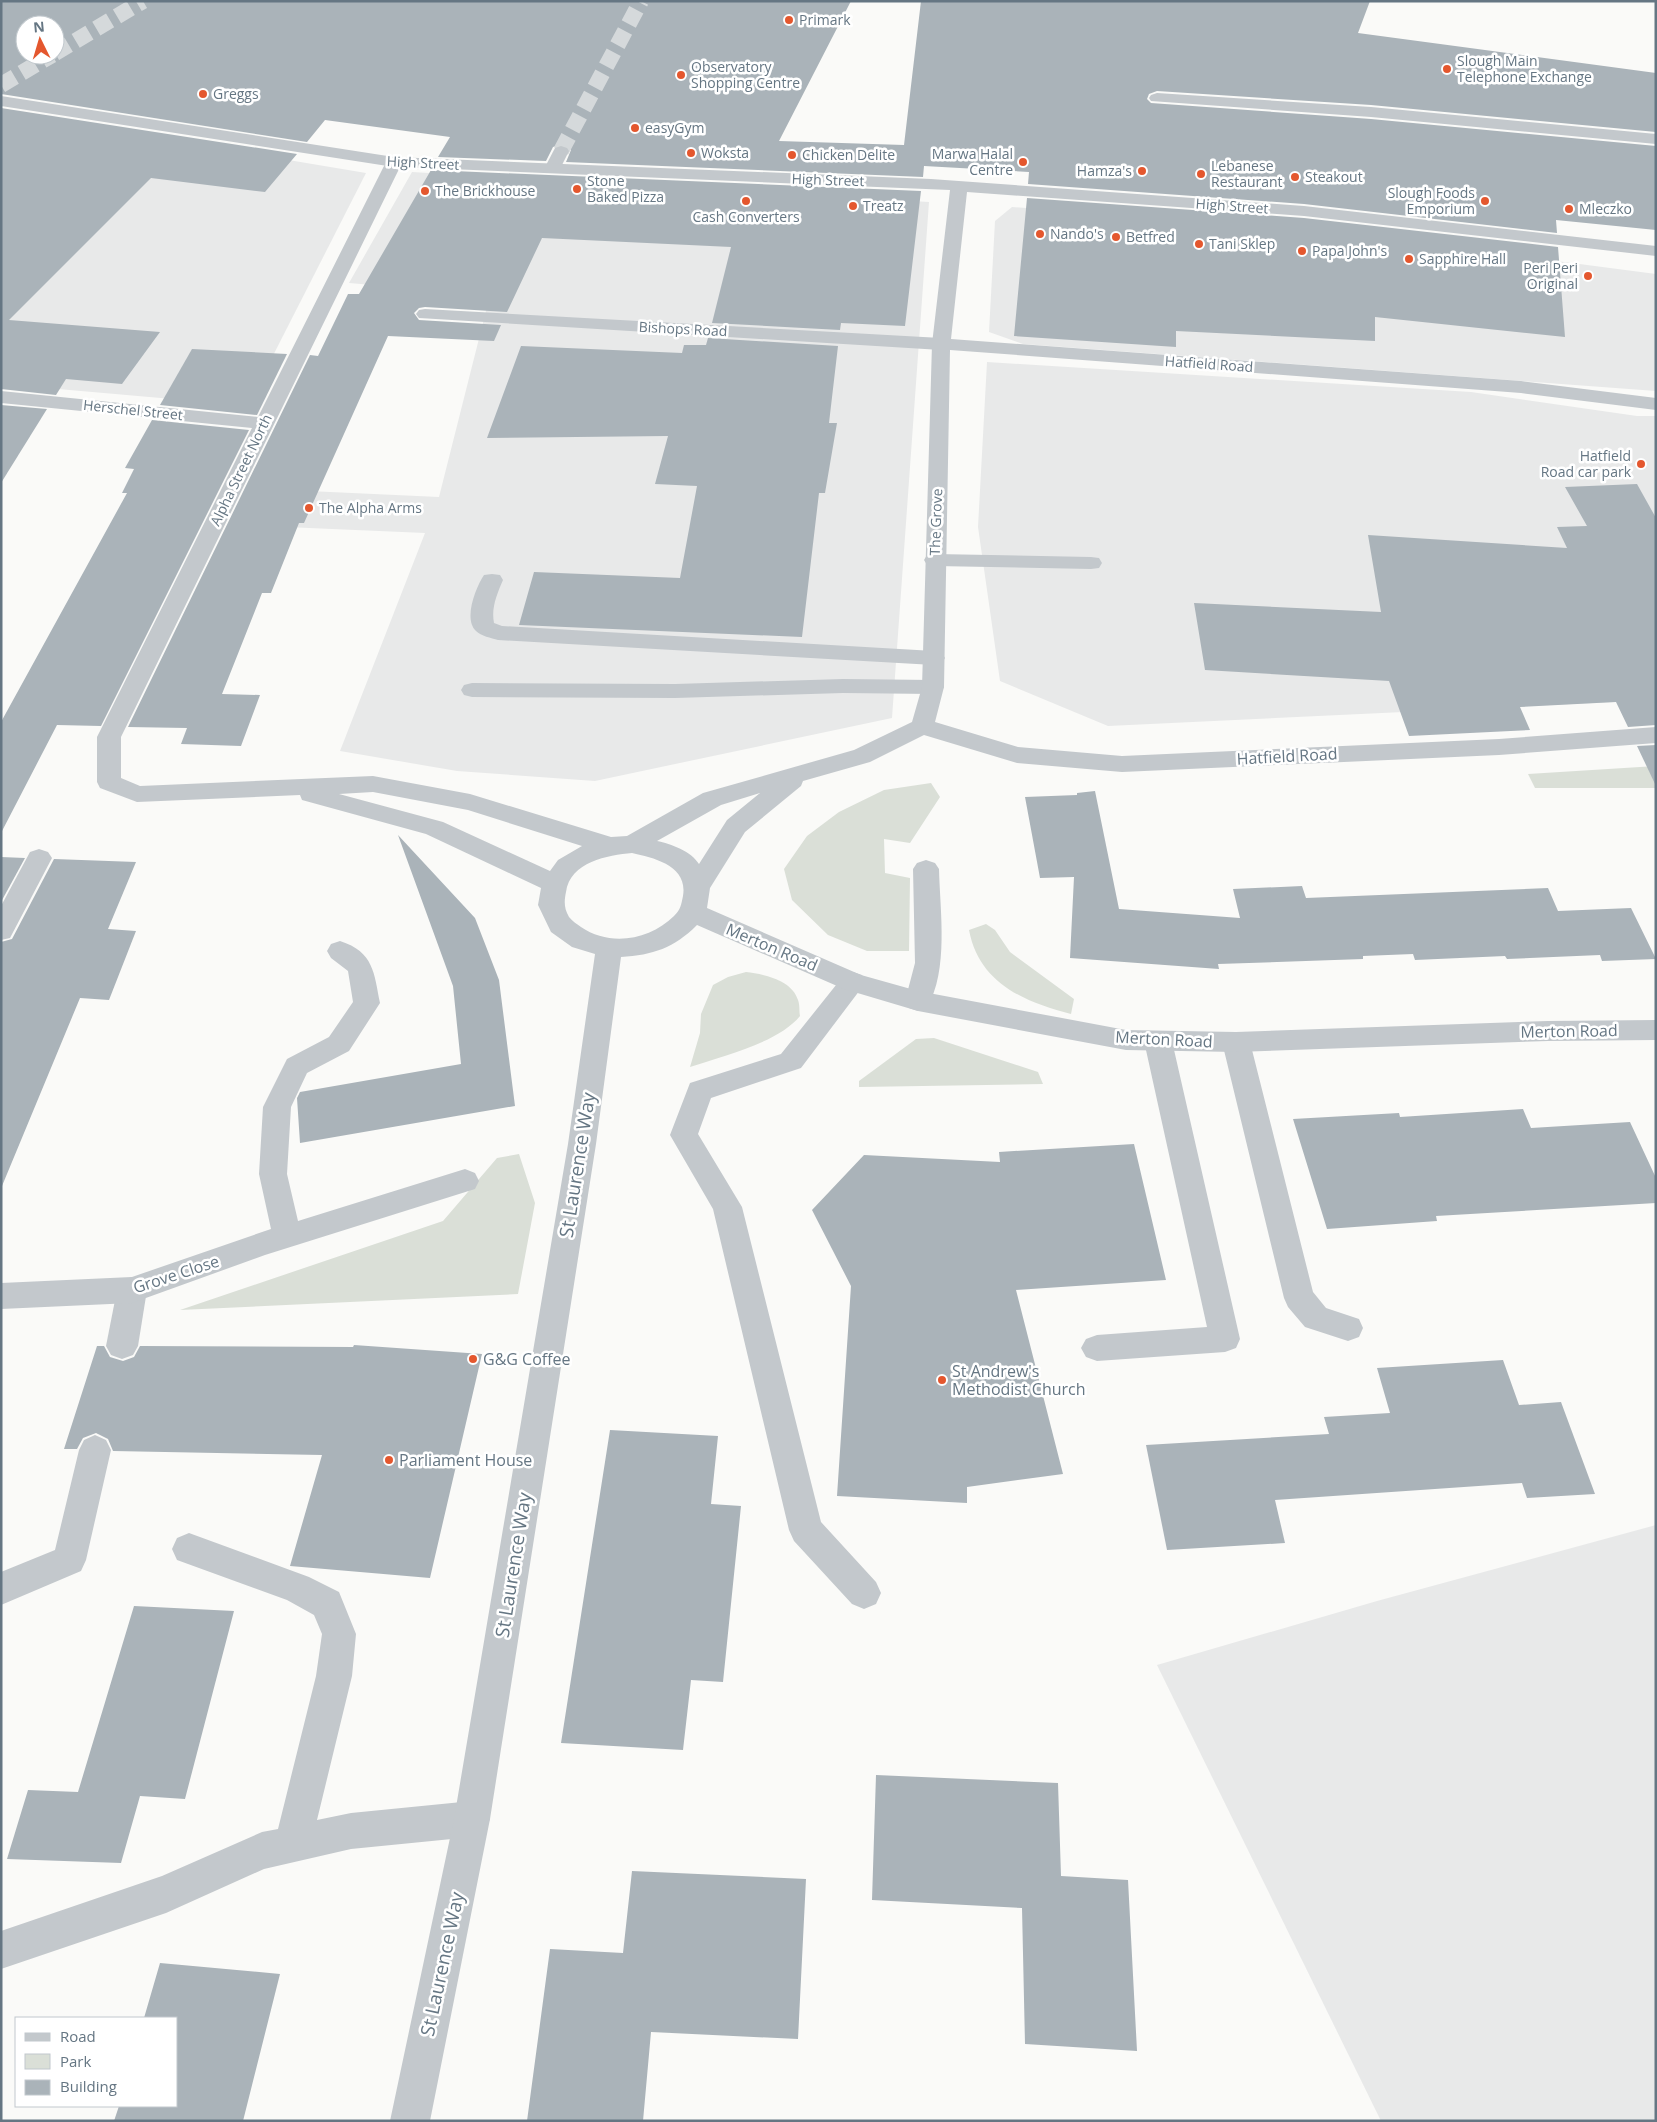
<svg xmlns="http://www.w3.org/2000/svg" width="1657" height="2122" font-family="'Open Sans',sans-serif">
	<rect width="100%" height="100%" fill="#fafaf8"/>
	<g fill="#e8e9e9">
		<path d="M1,112l365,61 -108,212 -63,16 -194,-17z"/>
		<path d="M412,172l517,30 -37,516 -297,63 -138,-10 -117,-20 85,-218 -139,-6 -21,-38 174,8 51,-202 -141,-12z"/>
		<path d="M1012,207l290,21 354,46v117l-633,-47 -34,-12 6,-111z"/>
		<path d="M987,362l484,30 166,24h19v284l-548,26 -108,-45 -22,-154z"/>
		<path d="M1656,1525v596h-275l-224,-456 220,-64z"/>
	</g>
	<g fill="#dadfd7">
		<path d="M1656,766v22h-121l-7,-14z"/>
		<path d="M931,783l9,14 -30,46 -26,-4 1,34 25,5 -1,73h-42l-39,-16 -36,-35 -8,-31 23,-33 32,-24 45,-22z"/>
		<path d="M986,924l9,6 15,22 64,47 -3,15c-47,-12 -92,-31 -102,-84z"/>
		<path d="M746,972c18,2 46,8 52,28 2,5 1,11 2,16 -22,27 -77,40 -110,51l10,-34 1,-19 12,-29 15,-8z"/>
		<path d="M934,1038l104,34 5,12 -184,3v-6l57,-42z"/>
		<path d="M519,1154l16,49 -17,91 -338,16 263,-89 54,-63z"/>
	</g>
	<g fill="#aab3b9" fill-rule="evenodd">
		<path d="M1,1h850l-72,140 125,4 17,-144h449l-12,32 298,40v59l-285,-27 -214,-14 -8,3 -2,5 4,4 220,16 285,27v84l-100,-10 1,13 -253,-29 -276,-20 1,-12 -105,-6 -1,11 -357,-15 5,-12 -3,-4 -6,-2 -9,3 -7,14 -108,-4 12,-20 -125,-17 -18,22 -306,-48zM25,25h30v30h-30z"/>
		<path d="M1,108l296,46 -32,38 -114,-14 -142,142 151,12 -38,52 -56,-5 -10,16 -55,-6z"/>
		<path d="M431,170l490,21 -16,135 -64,-3 -1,7 -128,-7 19,-76 -189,-9 -35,74 -82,-5 -6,1 -5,5 5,7 82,5 -7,16 -106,-5 -84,187h-5l-28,70h-9l-40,101 38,1 -19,51 -60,-2 6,-16 -59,-1 182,-372 8,1 30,-62h11z"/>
		<path d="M1027,198l277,20 254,29 7,90 -190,-20v24l-199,-10v16l-162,-11z"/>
		<path d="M708,338l130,8 -9,77h8l-12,70h-6l-17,144 -283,-12 15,-53 146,6 17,-92 -42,-2 13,-48 -181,2 34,-92 161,7 2,-8h22z"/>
		<path d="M192,349l95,5 -30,61 -97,-10z"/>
		<path d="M1,405l46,4 -46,74z"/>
		<path d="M152,420l97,10 -148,296 -44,-1 -56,108v-111l126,-229h-5l12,-24 -9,-1z"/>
		<path d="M1637,484l19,34v207l-28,2 -12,-25 -96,5 10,23 -121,6 -20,-55 -184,-11 -11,-67 187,9 -13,-77 199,13 -10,-21 30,-1 -22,-39z"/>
		<path d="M1656,745v41l-19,-40z"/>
		<path d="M1095,791l24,118 121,9 -7,-29 69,-3 4,12 242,-10 10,23 73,-3 25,51 -54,2 -2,-6 -93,4 -2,-3 -90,4 -2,-6 -50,2v3l-145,5 1,5 -149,-11 4,-81 -34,1 -15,-81 52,-2v-2z"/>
		<path d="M398,835l77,83 24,62 16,126 -215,37 -3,-45 3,-6 161,-28 -8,-78z"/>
		<path d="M1,857l24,1 -24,44z"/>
		<path d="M54,859l82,3 -28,67 28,2 -27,69 -29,-2 -78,188 -1,-244 11,-3z"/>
		<path d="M1523,1109l8,19 99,-6 26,56v25l-220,13 1,5 -110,8 -34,-110 106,-6 1,4z"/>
		<path d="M1134,1144l32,136 -150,10 47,184 -96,13v16l-130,-7 14,-210 -39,-76 52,-55 136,7 -1,-10z"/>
		<path d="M354,1345l128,9 -52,224 -140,-12 32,-111 -209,-4 -5,-12 -12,-6 -13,5 -6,11h-13l33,-103h7l6,11 13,4 11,-4 6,-11 213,1z"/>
		<path d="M1503,1360l16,45 42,-3 34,92 -68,4 -5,-15 -247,17 10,43 -118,7 -21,-105 183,-11 -5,-17 66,-4 -13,-45z"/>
		<path d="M610,1430l108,6 -7,68 30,2 -18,176 -32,-2 -8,70 -122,-7z"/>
		<path d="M134,1606l100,5 -49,188 -45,-3 -19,67 -114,-4 21,-69 50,2z"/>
		<path d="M876,1775l182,8 3,93 67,4 9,171 -112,-7 -3,-136 -150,-8z"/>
		<path d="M632,1871l174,8 -8,160 -147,-7 -8,89h-116l23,-172 73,4z"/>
		<path d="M160,1963l120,11 -37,147h-129l5,-15h57v-88h-32z"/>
	</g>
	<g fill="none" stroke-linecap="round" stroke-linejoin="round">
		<g stroke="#d5d9db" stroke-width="16" stroke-dasharray="16 8" stroke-linecap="butt">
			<path d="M55,53l88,-52"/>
			<path d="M1,85l51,-30"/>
			<path d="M561,151l80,-150"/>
		</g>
		<g fill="#c3c8cc" fill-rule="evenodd">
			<path d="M1157,93l214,14 285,27v10l-285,-27 -220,-16 -2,-3 2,-3z"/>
			<path d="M425,309l516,29 7,2 2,4 -2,4 -7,2 -522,-32 -3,-4 3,-4z"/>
			<path d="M935,554l156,3 8,1 3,5 -3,5 -8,1 -156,-3 -8,-1 -3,-5 3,-5z"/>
			<path d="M492,574l8,1 3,5c-6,14 -12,28 -9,43l8,3 432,25 8,2 3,5 -3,5 -8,2 -436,-25c-7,-2 -17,-4 -22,-9 -13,-12 0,-44 8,-56z"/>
			<path d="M843,679l90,1 8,2 3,5 -3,5 -8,2 -90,-1 -168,5 -203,-1 -8,-2 -3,-5 3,-5 8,-2 203,1z"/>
			<path d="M926,860l9,3 4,6c1,43 10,100 -12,139l-9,3 -9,-3 -4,-7 10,-38 -2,-94 4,-6z"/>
			<path d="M853,972l9,3 4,7 -65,86 -90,30 -13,36 44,73 79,315 55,60 5,11 -5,11 -12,5 -12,-5 -58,-63 -5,-11 -76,-321 -43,-74 20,-52 91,-29 63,-79z"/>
			<path d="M1158,1031l10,3 4,7 68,298 -4,9 -11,4 -128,9 -11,-4 -5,-9 5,-9 11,-4 110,-8 -63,-286 4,-7z"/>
			<path d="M1236,1032l10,3 4,7 63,250 13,16 33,11 4,9 -4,9 -11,4 -43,-14 -17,-20 -4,-9 -62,-256 4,-7z"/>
			<path d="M132,1277l11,4 4,9 -9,56 -5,9 -11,4 -11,-4 -5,-9 11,-56 4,-9z"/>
			<path d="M95,1435l11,5 5,10 -25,110 -5,11 -80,34v-33l54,-22 24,-100 5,-10z"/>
			<path d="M189,1533l120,44 30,15 17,42 -4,42 -35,144 34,-7 121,-12 13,5 5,13 -5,13 -13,5 -121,12 -87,20 -98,44 -165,56v-38l161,-55 100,-44 16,-3 38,-153 6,-42 -8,-19 -27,-15 -110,-40 -5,-11 5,-11z"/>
		</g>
		<g fill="#c3c8cc" fill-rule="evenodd">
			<path d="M1,96l393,61 6,2 2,3 -2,3 -6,2 -393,-61z"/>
			<path d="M561,146l6,2 2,3 -11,22h-12l-2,-4 11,-21z"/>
		</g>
		<g fill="#c3c8cc" fill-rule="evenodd">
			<path d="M394,157l537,22 373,27 352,40v10l-352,-40 -337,-24 -16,147 570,42 135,17v12l-135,-17 -571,-43 -6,337 -9,35 83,25 104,9 377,-17 157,-12v16l-157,12 -377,17 -105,-9 -93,-28 -54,27 -67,19 -2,5 -56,46 -35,56 -3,20 154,67 57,16 208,39 110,2 312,-11 108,-1v20l-108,1 -312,11 -110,-2 -208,-39 -74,-22 -147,-64c-23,23 -44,30 -76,32l-25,187 -106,675 -60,302h-40l64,-302 114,-675 27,-190 -23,-7 -21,-15 -13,-27 3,-17 -115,-54 -124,-34 -2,-5 -163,7 -37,-14 -3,-6v-45l155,-309 -251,-25v-12l257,26 128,-255 2,-3zM400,167l550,23 -18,154 -10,343 -10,35 -58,28 -151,43 -76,43 -16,1 -141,-43 -97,-18 -233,10 -19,-8v-41zM373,792l95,18 114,36 -24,14 -8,11 -107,-49 -104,-28zM760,793l-33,27 -28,44c-8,-13 -28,-20 -42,-23l64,-36zM632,853c23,5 56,13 51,43 -2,9 -2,13 -9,20 -24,24 -64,31 -93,11 -4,-3 -9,-6 -12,-10 -5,-9 -5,-15 -3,-25 4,-30 42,-37 66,-39z"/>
			<path d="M39,849l9,3 4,6 -42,80 -9,2v-34l29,-54z"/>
			<path d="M340,941c34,11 34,32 40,62l-31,48 -42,22 -16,34 -4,67 11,47 167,-52 10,4 4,8 -4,8 -210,66 -133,48 -131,6v-26l131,-6 139,-48 -12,-55 4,-67 24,-48 42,-22 24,-35 -5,-31 -17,-13 -4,-7 4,-7z"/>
		</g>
	</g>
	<g fill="#e4572e" stroke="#fff" stroke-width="2">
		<circle cx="789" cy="20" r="5"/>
		<circle cx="1447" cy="69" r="5"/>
		<circle cx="681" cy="75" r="5"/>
		<circle cx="203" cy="94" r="5"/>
		<circle cx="635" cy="128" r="5"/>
		<circle cx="691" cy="153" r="5"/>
		<circle cx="792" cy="155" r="5"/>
		<circle cx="1023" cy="162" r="5"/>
		<circle cx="1142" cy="171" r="5"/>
		<circle cx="1201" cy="174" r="5"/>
		<circle cx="1295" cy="177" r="5"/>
		<circle cx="577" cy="189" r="5"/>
		<circle cx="425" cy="191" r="5"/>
		<circle cx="746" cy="201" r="5"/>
		<circle cx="1485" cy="201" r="5"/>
		<circle cx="853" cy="206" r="5"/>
		<circle cx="1569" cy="209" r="5"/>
		<circle cx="1040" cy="234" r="5"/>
		<circle cx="1116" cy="237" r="5"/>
		<circle cx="1199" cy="244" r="5"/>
		<circle cx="1302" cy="251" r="5"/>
		<circle cx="1409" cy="259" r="5"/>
		<circle cx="1588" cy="276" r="5"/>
		<circle cx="1641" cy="464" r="5"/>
		<circle cx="309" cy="508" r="5"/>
		<circle cx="473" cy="1359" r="5"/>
		<circle cx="942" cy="1380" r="5"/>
		<circle cx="389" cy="1460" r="5"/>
	</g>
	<g text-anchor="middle" stroke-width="5" stroke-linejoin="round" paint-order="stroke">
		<g font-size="14" fill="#657683" stroke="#fff" text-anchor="start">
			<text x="799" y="25">Primark</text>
			<text x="1457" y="66">Slough Main<tspan x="1457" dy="16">Telephone Exchange</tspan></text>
			<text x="691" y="72">Observatory<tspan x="691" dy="16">Shopping Centre</tspan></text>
			<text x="213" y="99">Greggs</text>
			<text x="645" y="133">easyGym</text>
			<text x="701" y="158">Woksta</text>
			<text x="1013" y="159" text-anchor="end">Marwa Halal<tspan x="1013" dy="16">Centre</tspan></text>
			<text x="802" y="160">Chicken Delite</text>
			<text x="1211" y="171">Lebanese<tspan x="1211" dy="16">Restaurant</tspan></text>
			<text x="1132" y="176" text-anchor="end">Hamza's</text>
			<text x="1305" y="182">Steakout</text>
			<text x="587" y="186">Stone<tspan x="587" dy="16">Baked Pizza</tspan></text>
			<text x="435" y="196">The Brickhouse</text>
			<text x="1475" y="198" text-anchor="end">Slough Foods<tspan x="1475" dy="16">Emporium</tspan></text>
			<text x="863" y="211">Treatz</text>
			<text x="1579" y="214">Mleczko</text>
			<text x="746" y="222" text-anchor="middle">Cash Converters</text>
			<text x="1050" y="239">Nando's</text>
			<text x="1126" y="242">Betfred</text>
			<text x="1209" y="249">Tani Sklep</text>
			<text x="1312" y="256">Papa John's</text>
			<text x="1419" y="264">Sapphire Hall</text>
			<text x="1578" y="273" text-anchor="end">Peri Peri<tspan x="1578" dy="16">Original</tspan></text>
			<text x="1631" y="461" text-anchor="end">Hatfield<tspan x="1631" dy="16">Road car park</tspan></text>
			<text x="319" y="513">The Alpha Arms</text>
		</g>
		<g font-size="14" fill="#657683" stroke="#fff">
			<text transform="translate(423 163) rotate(3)" y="5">High Street</text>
			<text transform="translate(828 180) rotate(2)" y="5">High Street</text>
			<text transform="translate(1232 206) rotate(4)" y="5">High Street</text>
			<text transform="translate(683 329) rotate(3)" y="5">Bishops Road</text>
			<text transform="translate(1209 364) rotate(4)" y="5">Hatfield Road</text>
			<text transform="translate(133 410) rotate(6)" y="5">Herschel Street</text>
			<text transform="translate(241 470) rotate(-64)" y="5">Alpha Street North</text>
			<text transform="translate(936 522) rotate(-88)" y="5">The Grove</text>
		</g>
		<g font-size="16" fill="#657683" stroke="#fff">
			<text transform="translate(1287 756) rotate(-3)" y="6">Hatfield Road</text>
			<text transform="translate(772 947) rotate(23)" y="6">Merton Road</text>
			<text transform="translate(1569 1031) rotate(-1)" y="6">Merton Road</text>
			<text transform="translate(1164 1039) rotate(3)" y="6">Merton Road</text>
			<text transform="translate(176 1274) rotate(-18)" y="6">Grove Close</text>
		</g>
		<g font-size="16" fill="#657683" stroke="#fff" text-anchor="start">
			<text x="483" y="1365">G&amp;G Coffee</text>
			<text x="952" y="1377">St Andrew's<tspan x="952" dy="18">Methodist Church</tspan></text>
			<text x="399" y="1466">Parliament House</text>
		</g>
		<g font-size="19" fill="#657683" stroke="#fff">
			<text transform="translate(577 1165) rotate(-81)" y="7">St Laurence Way</text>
			<text transform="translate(513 1565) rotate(-81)" y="7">St Laurence Way</text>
			<text transform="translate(442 1964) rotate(-78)" y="7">St Laurence Way</text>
		</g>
	</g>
	<rect width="1657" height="2122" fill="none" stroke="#657683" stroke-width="5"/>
	<rect x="15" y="2017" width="162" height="90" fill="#ffffff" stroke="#c1c8cd"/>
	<rect x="25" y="2033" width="25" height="8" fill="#c3c8cc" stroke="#c1c8cd"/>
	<text x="60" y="2042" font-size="15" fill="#657683">Road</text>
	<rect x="25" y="2054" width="25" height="15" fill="#dadfd7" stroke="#c1c8cd"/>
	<text x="60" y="2067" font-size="15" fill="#657683">Park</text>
	<rect x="25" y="2080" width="25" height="15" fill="#aab3b9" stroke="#c1c8cd"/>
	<text x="60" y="2092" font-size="15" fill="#657683">Building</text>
	<g transform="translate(40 40) rotate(355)"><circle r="24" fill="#ffffff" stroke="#c1c8cd"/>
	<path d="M0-4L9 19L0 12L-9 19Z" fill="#e4572e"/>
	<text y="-8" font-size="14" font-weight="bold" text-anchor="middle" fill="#657683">N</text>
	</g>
</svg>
